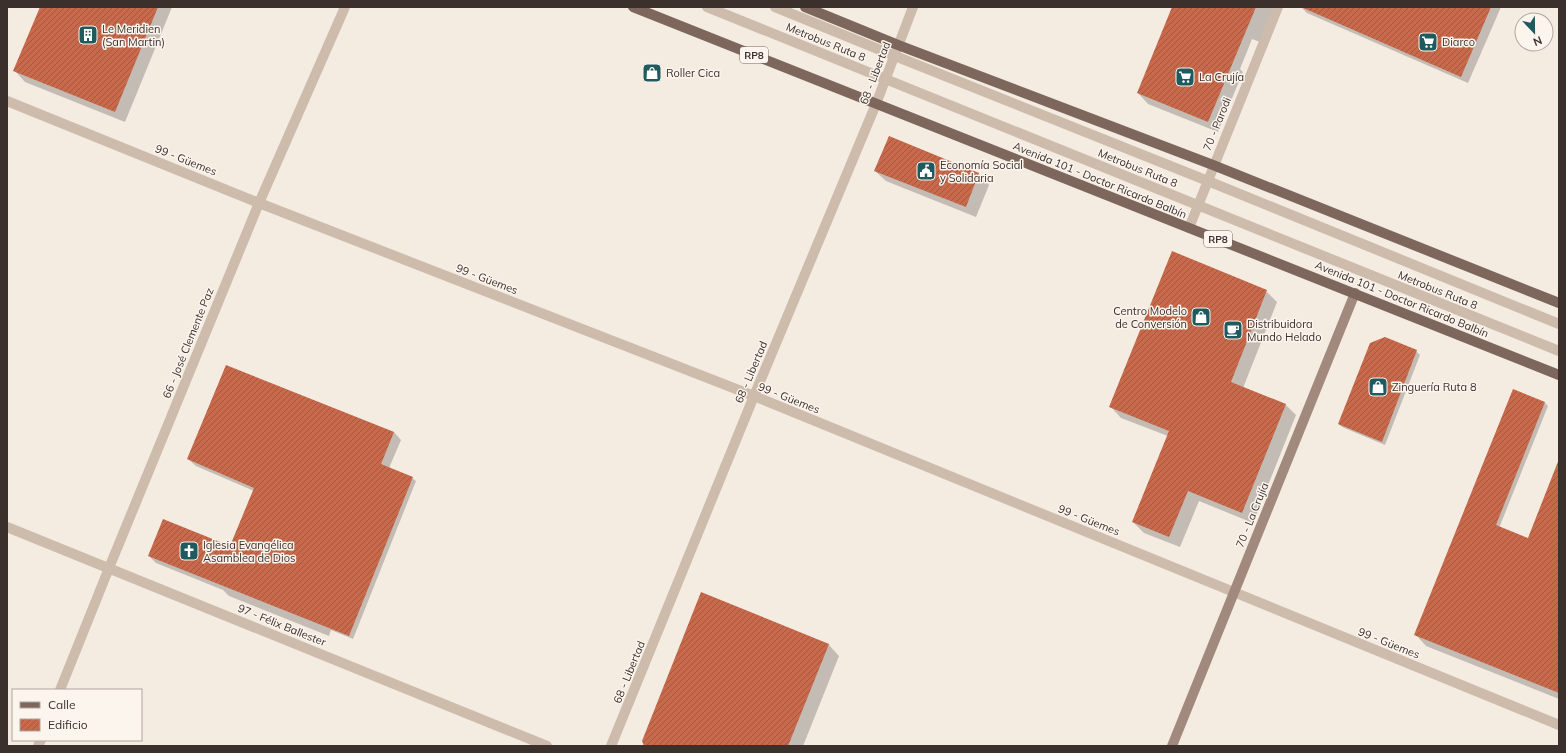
<svg xmlns="http://www.w3.org/2000/svg" width="1566" height="753" font-family="Mulish,sans-serif">
	<defs>
		<pattern id="building-hatch" width="6" height="6" patternUnits="userSpaceOnUse"><rect width="6" height="6" fill="#c8694b"/><path d="M-1 1l2-2M0 6l6-6M5 7l2-2" fill="none" stroke="#a4573f"/></pattern>
	</defs>
	<rect width="100%" height="100%" fill="#f4ebe1"/>
	<g fill="#0003">
		<path d="M41,7h131l-47,115 -100,-40 -10,-11z"/>
		<path d="M1173,7h102l-15,35 -8,-3 -12,30 3,3 -25,60 -70,-28 -10,-11z"/>
		<path d="M1301,7h200l-33,76 -161,-70z"/>
		<path d="M889,137l90,37 10,11 -13,32 -90,-36 -11,-10z"/>
		<path d="M1266,291l11,11 -34,86 43,17 10,10 -43,108 -54,-22 -19,46 -36,-14 -11,-11 35,-86 -47,-18 -10,-11z"/>
		<path d="M1416,351l4,4 -35,90 -43,-18 -3,-3z"/>
		<path d="M226,366l168,66 7,8 -12,28 23,10 4,3 -63,158 -22,-9 -2,6 -100,-40 -6,-6 -67,-27 -7,-7 81,-8 24,-57 -58,-25 -8,-7z"/>
		<path d="M1544,402l4,4 -49,122 29,11 31,-78v238l-133,-53 -10,-11z"/>
		<path d="M702,593l127,52 10,11 -36,90h-158z"/>
	</g>
	<g fill="url(#building-hatch)">
		<path d="M40,7h118l-43,105 -102,-41z"/>
		<path d="M1172,7h84l-48,115 -71,-29z"/>
		<path d="M1301,7h190l-30,70z"/>
		<path d="M889,136l90,37 -13,34 -92,-36z"/>
		<path d="M1172,251l95,39 -36,92 55,22 -44,109 -54,-22 -19,46 -37,-15 37,-91 -60,-24z"/>
		<path d="M1385,337l32,13 -35,92 -44,-18 32,-81z"/>
		<path d="M226,365l168,67 -13,32 32,13 -64,159 -201,-80 15,-37 67,27 24,-58 -67,-29z"/>
		<path d="M1513,389l32,13 -49,123 32,13 31,-79v234l-145,-58z"/>
		<path d="M701,592l128,52 -41,102h-144l-2,-5z"/>
	</g>
	<g fill="none" stroke-linecap="round" stroke-linejoin="round">
		<g stroke="#cdbbac" stroke-width="10">
			<path d="M707,7l852,344"/>
			<path d="M775,7l120,49 313,125 351,143"/>
		</g>
		<g stroke="#cdbbac" stroke-width="10">
			<path d="M7,101l252,102 495,193 805,329"/>
			<path d="M1189,228l89,-221"/>
			<path d="M7,527l540,219"/>
			<path d="M60,690l49,-122 150,-365 86,-196"/>
			<path d="M38,746l3,-6"/>
			<path d="M611,746l143,-350 122,-292 37,-97"/>
		</g>
		<path stroke="#a18a7d" stroke-width="10" d="M1172,746l183,-453"/>
		<g stroke="#7d675c" stroke-width="10">
			<path d="M633,7c309,122 618,244 926,368"/>
			<path d="M805,7l93,38 315,120 346,138"/>
		</g>
	</g>
	<defs>
		<g id="building-square" transform="scale(1)"><rect x="-9" y="-9" width="18" height="18" rx="4" fill="#1f5a5e" stroke="#fbf5ee"/><path d="M-4-6H4V6H1V3H-1V6H-4ZM-2.5-4.3h1.7v1.8h-1.7ZM.8-4.3h1.7v1.8H.8ZM-2.5-1h1.7V.8h-1.7ZM.8-1h1.7V.8H.8Z" fill="#fff"/></g>
		<g id="supermarket-square" transform="scale(1)"><rect x="-9" y="-9" width="18" height="18" rx="4" fill="#1f5a5e" stroke="#fbf5ee"/><path d="M-6-5.5h2.5l.6 2H6L4.5 2H-2.5L-4.4-4H-6ZM-1.5 3.2a1.3 1.3 0 1 0 .1 0ZM3 3.2a1.3 1.3 0 1 0 .1 0Z" fill="#fff"/></g>
		<g id="shop-square" transform="scale(1)"><rect x="-9" y="-9" width="18" height="18" rx="4" fill="#1f5a5e" stroke="#fbf5ee"/><path d="M-5-2.5h2.3a2.7 3.5 0 0 1 5.4 0H5L5.5 6h-11ZM-1.5-2.5h3a1.5 2.3 0 0 0-3 0Z" fill="#fff"/></g>
		<g id="civic-square" transform="scale(1)"><rect x="-9" y="-9" width="18" height="18" rx="4" fill="#1f5a5e" stroke="#fbf5ee"/><path d="M-.6-6.5H3V-4.5H.6V-3L4-1V1h2V6H-6V1h2V-1L-.6-3ZM-1.2 2.5V6h2.4V2.5Z" fill="#fff"/></g>
		<g id="cafe-square" transform="scale(1)"><rect x="-9" y="-9" width="18" height="18" rx="4" fill="#1f5a5e" stroke="#fbf5ee"/><path d="M-5.5-4.5H6V0H3Q3 3.5 0 3.5H-2.5Q-5.5 3.5-5.5 0ZM3-3.2v2h1.7v-2ZM-6 4.5H4V6H-6Z" fill="#fff"/></g>
		<g id="church-square" transform="scale(1)"><rect x="-9" y="-9" width="18" height="18" rx="4" fill="#1f5a5e" stroke="#fbf5ee"/><path d="M-1.2-6h2.4v3.5h3.3v2.4h-3.3V6h-2.4V-.1h-3.3v-2.4h3.3Z" fill="#fff"/></g>
	</defs>
	<g fill-rule="evenodd">
		<use href="#building-square" x="88" y="35"/>
		<use href="#supermarket-square" x="1428" y="42"/>
		<use href="#shop-square" x="652" y="73"/>
		<use href="#supermarket-square" x="1185" y="77"/>
		<use href="#civic-square" x="926" y="171"/>
		<use href="#shop-square" x="1201" y="317"/>
		<use href="#cafe-square" x="1233" y="330"/>
		<use href="#shop-square" x="1378" y="387"/>
		<use href="#church-square" x="189" y="551"/>
	</g>
	<g text-anchor="middle" stroke-width="3" stroke-linejoin="round" paint-order="stroke">
		<g fill="#fbf5ee" stroke="#756b66" stroke-width="1">
			<rect x="740" y="47" width="28" height="16" rx="3"/>
			<rect x="1204" y="231" width="28" height="16" rx="3"/>
		</g>
		<g font-size="10" font-weight="bold" fill="#3b302b">
			<text x="754" y="59">RP8</text>
			<text x="1218" y="243">RP8</text>
		</g>
		<g font-size="11" fill="#3b302b" stroke="#fbf5ee" text-anchor="start">
			<text x="102" y="33">Le Meridien<tspan x="102" dy="13">(San Martin)</tspan></text>
			<text x="1442" y="46">Diarco</text>
			<text x="666" y="77">Roller Cica</text>
			<text x="1199" y="81">La Crujía</text>
			<text x="940" y="169">Economía Social<tspan x="940" dy="13">y Solidaria</tspan></text>
			<text x="1187" y="315" text-anchor="end">Centro Modelo<tspan x="1187" dy="13">de Conversión</tspan></text>
			<text x="1247" y="328">Distribuidora<tspan x="1247" dy="13">Mundo Helado</tspan></text>
			<text x="1392" y="391">Zinguería Ruta 8</text>
			<text x="203" y="549">Iglesia Evangélica<tspan x="203" dy="13">Asamblea de Dios</tspan></text>
		</g>
		<g font-size="11" fill="#3b302b" stroke="#fbf5ee">
			<text transform="translate(826 42) rotate(22)" y="4">Metrobus Ruta 8</text>
			<text transform="translate(875 73) rotate(-69)" y="4">68 - Libertad</text>
			<text transform="translate(1217 124) rotate(-68)" y="4">70 - Parodi</text>
			<text transform="translate(186 160) rotate(22)" y="4">99 - Güemes</text>
			<text transform="translate(1138 168) rotate(22)" y="4">Metrobus Ruta 8</text>
			<text transform="translate(1100 180) rotate(22)" y="4">Avenida 101 - Doctor Ricardo Balbín</text>
			<text transform="translate(487 279) rotate(21)" y="4">99 - Güemes</text>
			<text transform="translate(1438 290) rotate(22)" y="4">Metrobus Ruta 8</text>
			<text transform="translate(1402 299) rotate(22)" y="4">Avenida 101 - Doctor Ricardo Balbín</text>
			<text transform="translate(188 343) rotate(-68)" y="4">66 - José Clemente Paz</text>
			<text transform="translate(751 372) rotate(-67)" y="4">68 - Libertad</text>
			<text transform="translate(789 398) rotate(22)" y="4">99 - Güemes</text>
			<text transform="translate(1252 515) rotate(-68)" y="4">70 - La Crujía</text>
			<text transform="translate(1089 520) rotate(22)" y="4">99 - Güemes</text>
			<text transform="translate(282 625) rotate(22)" y="4">97 - Félix Ballester</text>
			<text transform="translate(1389 643) rotate(22)" y="4">99 - Güemes</text>
			<text transform="translate(629 672) rotate(-68)" y="4">68 - Libertad</text>
		</g>
	</g>
	<rect width="1566" height="753" fill="none" stroke="#3b302b" stroke-width="16"/>
	<rect x="12" y="689" width="130" height="52" fill="#fbf5ee" stroke="#aea6a0"/>
	<rect x="20" y="702" width="20" height="6" fill="#7d675c" stroke="#aea6a0"/>
	<text x="48" y="709" font-size="12" fill="#3b302b">Calle</text>
	<rect x="20" y="719" width="20" height="12" fill="url(#building-hatch)" stroke="#aea6a0"/>
	<text x="48" y="729" font-size="12" fill="#3b302b">Edificio</text>
	<g transform="translate(1534 32) rotate(158)"><circle r="19" fill="#fbf5ee" stroke="#aea6a0"/>
	<path d="M0-3L7 15L0 10L-7 15Z" fill="#1f5a5e"/>
	<text y="-6" font-size="11" font-weight="bold" text-anchor="middle" fill="#3b302b">N</text>
	</g>
</svg>
